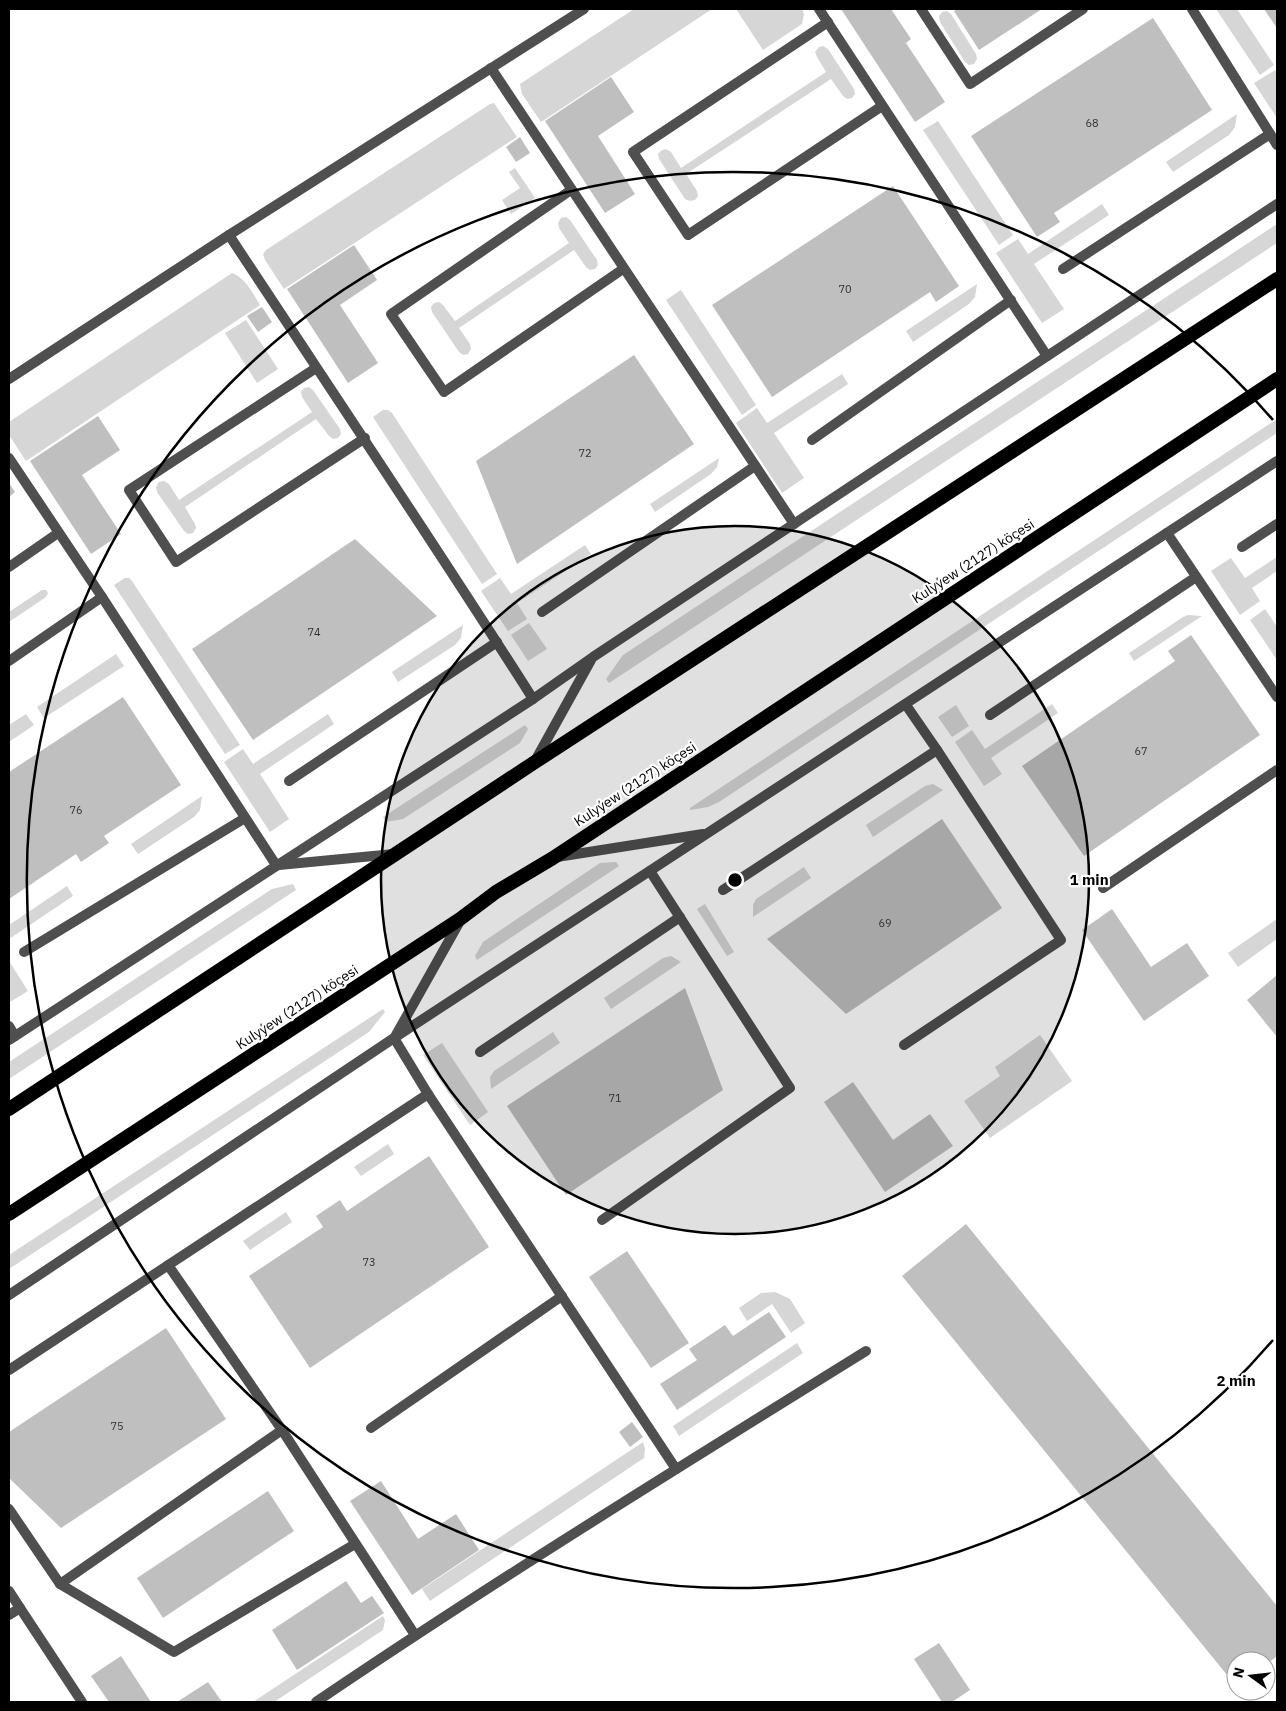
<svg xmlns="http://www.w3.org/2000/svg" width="1286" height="1711" font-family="'IBM Plex Sans',sans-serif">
	<rect width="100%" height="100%" fill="#fff"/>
	<g fill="#d6d6d6">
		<path d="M634,9h78l-171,113 -19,-28 -2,-10z"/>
		<path d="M736,9h66l2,5 -2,10 -39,26z"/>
		<path d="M1216,9h21l37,56 -14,10z"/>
		<path d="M947,11l4,3 25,40 1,5 -3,5 -5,1 -4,-3 -25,-40 -1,-6 3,-4z"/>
		<path d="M823,46l5,3 26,40 1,5 -3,4 -5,1 -4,-3 -12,-17 -145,95 11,17 1,5 -3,4 -5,1 -5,-2 -26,-40 -1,-5 4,-4 4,-1 5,3 10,16 145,-96 -9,-15 -2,-5 4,-5z"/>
		<path d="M1277,69v49l-23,-35z"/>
		<path d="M494,103l23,34 -233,152 -19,-29 -2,-6 3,-4 224,-146z"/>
		<path d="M1237,114l-2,13 -6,8 -56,37 -7,-10z"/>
		<path d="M938,121l75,114 -14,10 -76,-115z"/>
		<path d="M515,168l20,30 -24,16 -9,-14 18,-12 -11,-16z"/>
		<path d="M1102,204l7,11 -75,49 30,45 -22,14 -46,-70 22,-14 10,15z"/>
		<path d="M566,217l4,3 27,40 1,5 -3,4 -5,1 -4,-3 -12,-17 -115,78 11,16 1,5 -3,5 -5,1 -4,-3 -27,-40 -1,-5 3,-4 5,-1 4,3 12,16 114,-78 -10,-15 -1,-5 3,-5z"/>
		<path d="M1277,224v19l-668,440 -3,-4 17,-24z"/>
		<path d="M232,273c14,5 21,21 28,32l-234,156 -17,-26v-13z"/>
		<path d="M977,284l-2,13 -6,7 -56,38 -7,-11z"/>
		<path d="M681,290l75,115 -14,10 -76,-115z"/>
		<path d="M246,320l32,49 -21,14 -32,-50z"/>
		<path d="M842,374l6,10 -74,49 30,45 -22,15 -46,-70 21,-15 10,15z"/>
		<path d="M309,387l4,3 27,39 1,5 -3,4 -5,1 -4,-3 -13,-17 -131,88 10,17 1,4 -3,5 -5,1 -4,-3 -27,-39 -1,-5 3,-5 5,-1 5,3 10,16 133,-88 -10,-15 -1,-5 3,-4z"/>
		<path d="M383,410h5l4,3 105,161 -15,10 -109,-167z"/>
		<path d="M1277,419v14l-558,369 -11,5 -18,3v-2z"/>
		<path d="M719,458l-2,9 -6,7 -56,38 -5,-8z"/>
		<path d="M585,545l6,9 -74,49 10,16 -19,12 -27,-40 19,-13 11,16z"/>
		<path d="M1277,557v14l-25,17 8,13 -20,14 -29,-44 20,-13 14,20z"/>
		<path d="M125,578h4l3,3 108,164 -15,9 -111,-169z"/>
		<path d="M42,590h4l2,3 -2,4 -37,25v-10z"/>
		<path d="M1265,609l12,18v33l-27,-40z"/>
		<path d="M1188,615l14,1 -68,45 -5,-8 54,-36z"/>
		<path d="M529,623l18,26 -19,12 -17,-26z"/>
		<path d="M463,625l-2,13 -6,7 -57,37 -6,-10z"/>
		<path d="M116,654l8,12 -80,52 -7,-11z"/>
		<path d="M1052,704l6,9 -67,45 11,16 -18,12 -29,-44 17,-12 13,19z"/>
		<path d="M956,705l13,21 -17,11 -14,-20z"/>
		<path d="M26,714l8,11 -25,17v-17z"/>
		<path d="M328,714l6,10 -74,50 29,45 -19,13 -46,-70 19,-13 10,15z"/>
		<path d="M525,725l3,4 -8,14 -117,76 -17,3 -3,-5z"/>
		<path d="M933,784l10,6 -70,47 -7,-12 59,-39z"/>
		<path d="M202,796l-2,14 -6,7 -56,37 -7,-10z"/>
		<path d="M616,862l3,4 -142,94 -2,-4 8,-14 117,-79z"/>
		<path d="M804,867l7,11 -58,39v-12l3,-6z"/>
		<path d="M293,884l3,6 -287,189v-17l263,-173z"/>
		<path d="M67,886l6,10 -64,43v-14z"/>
		<path d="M705,904l29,48 -7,4 -30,-47z"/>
		<path d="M1277,919v20l-39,28 -10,-14z"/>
		<path d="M671,956l10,6 -70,47 -7,-11 59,-40z"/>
		<path d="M9,961l19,30 -18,11 -1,-2z"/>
		<path d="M383,1009l2,3 -16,20 -360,237v-14z"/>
		<path d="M553,1032l7,11 -69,46 -1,-12 4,-6z"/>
		<path d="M1040,1035l32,46 -82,57 -26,-37 36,-25 -5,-9z"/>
		<path d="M442,1043l46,69 -18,13 -47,-70z"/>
		<path d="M388,1144l6,10 -33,22 -7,-9z"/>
		<path d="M286,1212l6,10 -42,28 -7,-9z"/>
		<path d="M775,1292l15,7 15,24 -14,10 -19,-29 -25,17 -8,-13 22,-15z"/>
		<path d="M797,1343l6,10 -124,83 -6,-10z"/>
		<path d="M643,1442l2,7 -1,9 -214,143 -8,-12z"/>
		<path d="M383,1616l2,4 -2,10 -109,72h-21z"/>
	</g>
	<g fill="#bfbfbf">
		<path d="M841,9h50l20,30 -5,4 39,59 -30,20z"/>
		<path d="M958,9h84l-63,41 -25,-39z"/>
		<path d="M1264,9h13v19z"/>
		<path d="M1153,18l59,92 -158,103 6,9 -23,15 -66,-101z"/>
		<path d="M611,77l23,35 -36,24 37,58 -30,19 -60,-92z"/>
		<path d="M520,137l10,16 -14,9 -10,-15z"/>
		<path d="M893,186l66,100 -23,16 -6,-10 -158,105 -60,-92z"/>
		<path d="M354,245l23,35 -37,25 38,58 -30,20 -61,-94z"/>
		<path d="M262,307l10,15 -14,10 -11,-16z"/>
		<path d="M634,355l60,89 -177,120 -41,-103z"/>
		<path d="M98,416l22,34 -38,25 39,59 -30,20 -61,-93z"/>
		<path d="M9,483l6,9 -6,5z"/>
		<path d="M355,539l82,77 -184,124 -61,-91z"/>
		<path d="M1191,635l69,100 -176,121 -62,-90 153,-105 -7,-10z"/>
		<path d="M123,697l58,88 -77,51 5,7 -28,19 -5,-8 -67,45v-127z"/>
		<path d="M942,819l60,89 -156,106 -79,-75z"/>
		<path d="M1112,909l39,58 36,-24 22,33 -65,45 -62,-91z"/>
		<path d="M1277,975v62l-30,-37z"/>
		<path d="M685,988l38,102 -157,105 -59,-89z"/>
		<path d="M853,1082l40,58 37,-26 23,32 -68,46 -61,-90z"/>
		<path d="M429,1156l60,91 -179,121 -61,-92 74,-49 -7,-11 24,-16 7,11z"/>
		<path d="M966,1224l311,382v50l-11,9v-4h-30v25l-334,-410z"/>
		<path d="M627,1251l62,92 -38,25 -62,-91z"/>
		<path d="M769,1312l17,25 -109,73 -17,-26 37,-24 -8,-11 36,-24 8,11z"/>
		<path d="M166,1328l60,91 -165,109 -52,-50v-46z"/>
		<path d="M632,1422l11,15 -13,10 -11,-15z"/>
		<path d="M381,1481l37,58 38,-25 23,36 -67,45 -62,-94z"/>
		<path d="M268,1491l26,40 -131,87 -26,-40z"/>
		<path d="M346,1581l15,22 11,-7 12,17 -87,57 -25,-40z"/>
		<path d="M939,1643l31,47 -18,12h-10l-28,-43z"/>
		<path d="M121,1656l30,46h-42l-18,-26z"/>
		<path d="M208,1682l14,20h-45z"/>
	</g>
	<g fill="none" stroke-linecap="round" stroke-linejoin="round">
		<g stroke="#4f4f4f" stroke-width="10">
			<path d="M819,9l228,347"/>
			<path d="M921,9l49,75 113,-75"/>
			<path d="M1192,9l85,136"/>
			<path d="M828,22l-195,130 55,83 194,-129"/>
			<path d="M491,68l303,456"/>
			<path d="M571,190l-180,124 53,78 179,-123"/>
			<path d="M229,235c102,155 205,308 304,464"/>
			<path d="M1063,269l207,-135"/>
			<path d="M316,368l-187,122 47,72 189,-124"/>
			<path d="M9,379l220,-144 355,-226"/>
			<path d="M812,440l199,-140"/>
			<path d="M9,458l93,139 174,268"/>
			<path d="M1167,533l110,164"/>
			<path d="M1242,547l35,-23"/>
			<path d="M9,567l49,-34"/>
			<path d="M542,612l213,-146"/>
			<path d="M9,661l93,-64"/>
			<path d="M990,715l206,-138"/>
			<path d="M289,781l208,-139"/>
			<path d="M1103,888l174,-118"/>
			<path d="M723,890l214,-140"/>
			<path d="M24,952l221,-134"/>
			<path d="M9,1026l6,10"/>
			<path d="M394,1038l34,56 248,375"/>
			<path d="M904,1045l157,-105 -124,-190 -31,-45"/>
			<path d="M480,1052l200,-135"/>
			<path d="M602,1220l188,-132 -140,-217"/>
			<path d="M9,1370l419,-276"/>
			<path d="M371,1428l191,-132"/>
			<path d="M282,1430l133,205"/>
			<path d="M9,1509l51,75 222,-154 -114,-165"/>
			<path d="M60,1584l114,68 181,-108"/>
			<path d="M9,1591l11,17 -11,7"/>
			<path d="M20,1608l62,94"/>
			<path d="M316,1702c180,-122 365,-236 550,-351"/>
		</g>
		<g stroke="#4f4f4f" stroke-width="10">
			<path d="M535,761l56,-101"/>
			<path d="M557,857l146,-23"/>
			<path d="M279,865l115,-11"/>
			<path d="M396,1035l64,-114"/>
			<path d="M9,1040l524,-341 60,-42 684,-453"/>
			<path d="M9,1295l385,-257 883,-577"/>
		</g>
		<g stroke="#000" stroke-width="14">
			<path d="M9,1109l526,-347 742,-483"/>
			<path d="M9,1214l451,-295 36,-27 57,-34 724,-479"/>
		</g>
	</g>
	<circle cx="735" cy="880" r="354" fill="#000" fill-opacity=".12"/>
	<g fill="none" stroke="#000" stroke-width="2.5">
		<circle cx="735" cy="880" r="354"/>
		<path d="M1273 1340A708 708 0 1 1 1273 420"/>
	</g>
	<g text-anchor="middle" stroke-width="4.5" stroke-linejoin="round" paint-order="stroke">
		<g font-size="11" fill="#303030">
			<text x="1092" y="127">68</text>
			<text x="845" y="293">70</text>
			<text x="585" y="457">72</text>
			<text x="314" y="636">74</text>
			<text x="1141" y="755">67</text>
			<text x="76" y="814">76</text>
			<text x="885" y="927">69</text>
			<text x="615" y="1102">71</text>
			<text x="369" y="1266">73</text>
			<text x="117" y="1430">75</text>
		</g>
		<g font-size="14" fill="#000" stroke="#fff">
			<text transform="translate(973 561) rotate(-33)" y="5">Kulyýew (2127) köçesi</text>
			<text transform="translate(635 784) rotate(-33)" y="5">Kulyýew (2127) köçesi</text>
			<text transform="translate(297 1007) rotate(-33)" y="5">Kulyýew (2127) köçesi</text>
		</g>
	</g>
	<circle cx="735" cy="880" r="8" fill="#000" stroke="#fff" stroke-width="2.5"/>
	<g font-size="15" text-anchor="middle" font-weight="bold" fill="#000" stroke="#fff" stroke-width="4.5" stroke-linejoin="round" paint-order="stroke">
		<text x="1089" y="885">1 min</text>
		<text x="1236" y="1386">2 min</text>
	</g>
	<rect width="1286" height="1711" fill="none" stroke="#000000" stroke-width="20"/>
	<g transform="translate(1251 1676) rotate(285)"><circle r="24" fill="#ffffff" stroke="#999999"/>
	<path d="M0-4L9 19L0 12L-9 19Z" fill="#000000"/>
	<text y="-8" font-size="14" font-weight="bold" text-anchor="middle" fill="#000000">N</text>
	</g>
</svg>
